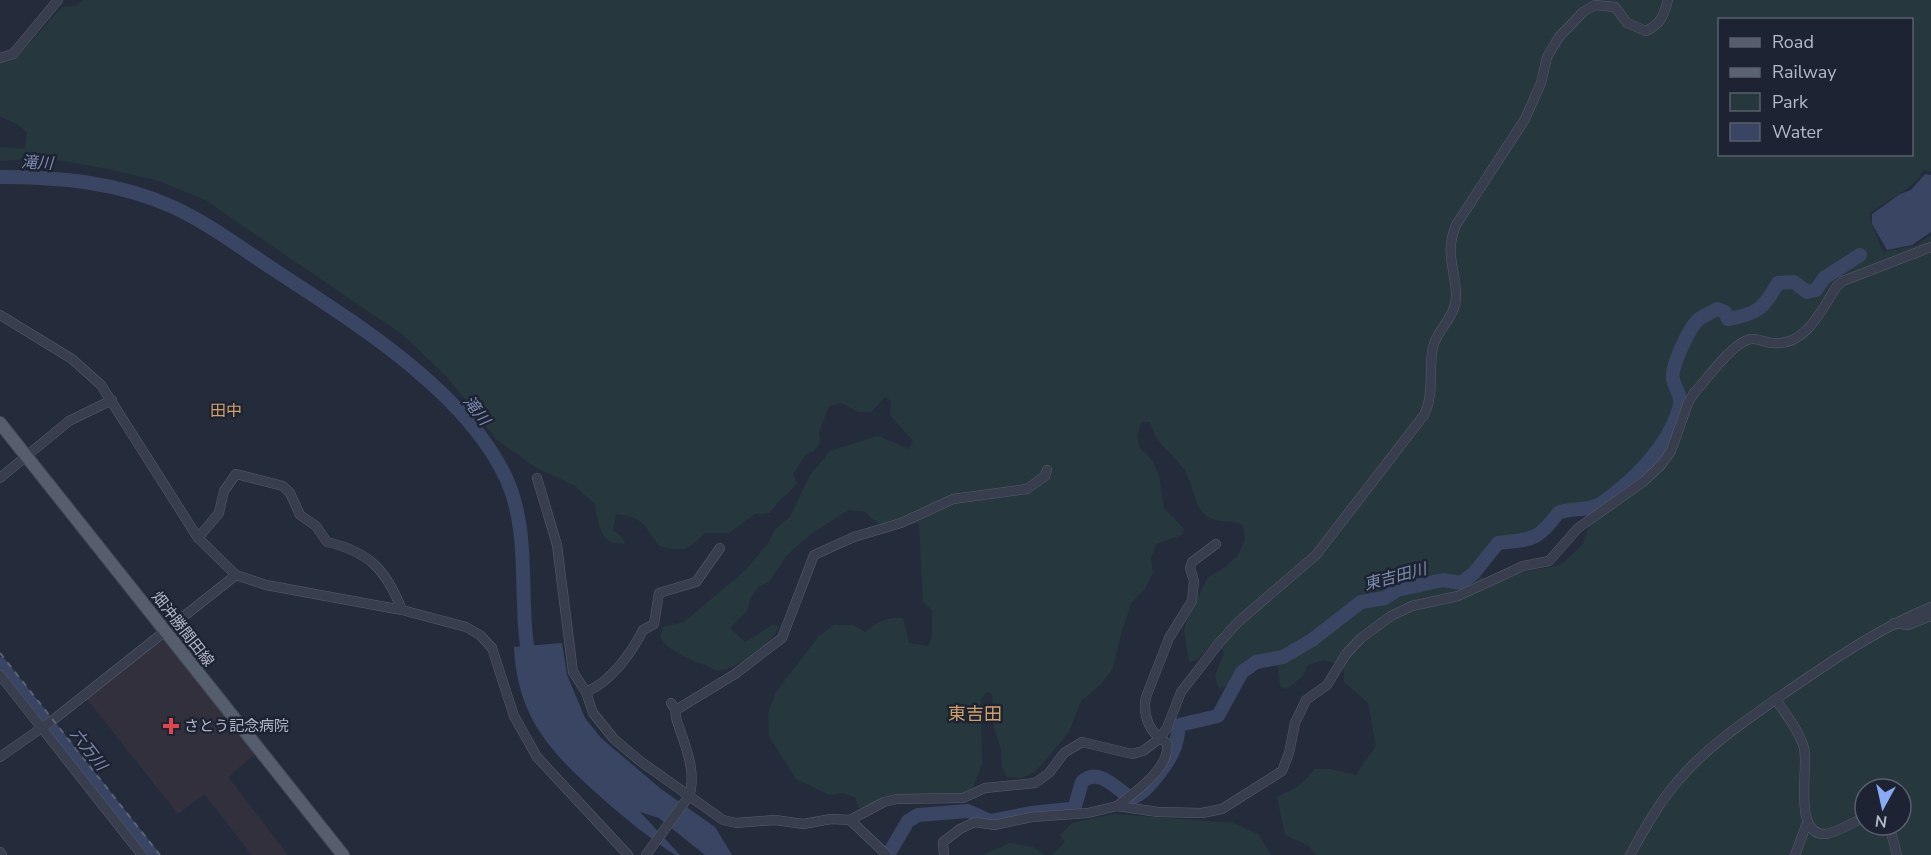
<svg xmlns="http://www.w3.org/2000/svg" width="1931" height="855" font-family="'Nunito Sans','Noto Sans JP',sans-serif">
	<rect width="100%" height="100%" fill="#242c3c"/>
	<path fill="#33303e" d="M163,639l92,115 -27,23 60,78h-36l-48,-61 -26,20 -92,-116z"/>
	<g fill="#26383d" fill-rule="evenodd">
		<path d="M83,0h1848v172l-7,-2c-11,20 -36,29 -54,43l1,10 12,29 34,-7 14,-10v620h-615l-7,-9 -24,-11 -8,-38 22,-11 16,-17h15l26,6 20,-29 -8,-43 -24,-21v-17l-21,-5 -15,5 -5,11 -16,13 -7,-2 -3,-30c-24,-4 -38,12 -50,30l-8,1 -4,-12 9,-23 -4,-6 -10,-1 -13,14 -8,2 -5,-31 2,-8 21,-45 17,-10 13,-12 8,-15 -2,-16c-11,-6 -23,-1 -35,-8 -14,-9 -15,-32 -23,-46 -11,-18 -30,-26 -35,-49h-9l-4,14 2,11 12,12 8,16 5,33 20,21 -2,6 -26,9 -5,14 2,15 -8,16 -13,13 -10,28 -9,38 -12,16 -20,17 -12,31 -33,39 -14,7 -15,-1 -5,-9 -1,-19 -7,-21 -2,-34 -6,-2 -5,8 1,64 -8,22 -10,8 -74,2 -28,13 -4,-2 -2,-9 -13,-5 -13,2 -34,-16 -27,-43 -1,-23 8,-21 42,-55 16,-12h19l12,7c12,-10 21,-15 38,-14l6,25 19,3 4,-8v-28l-9,-8 -4,-79 -19,3 -22,-3 -13,-11 -17,-2 -37,24 -24,21 -18,27 -10,4 -9,13 -3,12 -17,17 15,14 29,-18 5,3c-10,20 -39,40 -61,44 -18,-9 -49,-17 -58,-34l3,-10 21,-5 62,-52 23,-28 6,-13 15,-12 20,-42 20,-24 48,-15 31,13 4,-8 -23,-26 1,-14 -6,-4 -14,15h-12l-18,-9 -12,3 -10,26 1,10 -6,9 -8,3 -13,20 4,9c-9,12 -19,17 -27,30l-15,1 -26,19h-24c-19,19 -20,19 -46,13 -15,-21 -15,-29 -43,-32l-3,16 9,7 3,7c-25,1 -27,-20 -30,-40l-20,-18 -40,-19 -38,-27 -49,-62 -45,-43 -198,-135 -46,-19 -51,-12 -61,-11 -47,3v-14l25,2 2,-16 -9,-8 -18,-9v-54l19,-7 43,-48 14,-1zM1720,20h192v134h-192zM1588,504l5,9 -10,31 -22,21 -54,10 -19,7 -11,-9 7,-20 14,-15 20,-1 19,-6 17,-20zM1865,789h36v36h-36z"/>
		<path d="M1115,814l118,9 25,11 13,21h-219l13,-13 -5,-7 12,-12z"/>
		<path d="M1009,843l24,4 12,8h-62z"/>
	</g>
	<g fill="#394563">
		<path d="M1925,174l6,1v57l-19,13 -25,5 -15,-26v-10l28,-20 11,-4z"/>
		<path d="M562,643l5,32 18,43 16,20 60,51 54,38 17,28h-27l-46,-37 -19,-6 40,43h-5c-26,-17 -49,-36 -72,-56 -51,-45 -86,-81 -89,-152z"/>
	</g>
	<g fill="none" stroke-linecap="round" stroke-linejoin="round">
		<g stroke="#394563" stroke-width="14">
			<path d="M0,177c59,0 118,5 173,30 35,16 68,41 100,62 79,52 194,122 234,211 25,57 10,123 23,183"/>
			<path d="M0,664l152,191"/>
			<path d="M888,855l20,-34 10,-6 50,-4 22,10 41,-8 39,-4 5,-3 7,-24c17,-16 35,8 49,16 13,-1 38,-36 43,-49 3,-7 4,-16 5,-24l39,-9 24,-44 14,-10 27,-5 29,-17 49,-38 24,-4 12,-8 46,-10 18,3 13,-10 24,-30c33,-4 39,-1 60,-30 14,-6 31,-1 44,-10 32,-23 66,-56 77,-94 4,-14 -4,-19 -6,-30 -3,-11 16,-50 24,-58 5,-5 14,-8 20,-12l8,3 3,7c30,-5 36,-11 50,-36l16,-1 13,10 9,-2 8,-12 36,-23"/>
		</g>
		<g stroke="#565c6b" stroke-width="10">
			<g id="minor">
				<path d="M0,58l13,-4 45,-54"/>
				<path d="M0,315l72,44 29,26 97,153 38,37 30,10 136,25 64,17 14,8 12,13 22,68 23,41 91,98"/>
				<path d="M0,478l69,-57 43,-21"/>
				<path d="M537,478l20,67 16,127 13,20 7,21 21,26 26,22 83,59 13,3 39,-3 28,4 28,-5 19,1 37,35"/>
				<path d="M198,538l21,-25 5,-22 12,-17 47,12 7,7 10,22 16,11 11,16c43,10 59,28 75,68"/>
				<path d="M1894,623l14,2 23,-9"/>
				<path d="M0,675l142,180"/>
				<path d="M586,692c25,-10 46,-40 57,-62l11,-6 5,-31 37,-11 24,-34"/>
				<path d="M1776,700c10,14 23,31 28,48 5,19 -12,88 22,86 9,-1 30,-13 39,-17"/>
				<path d="M676,710l59,-36 47,-36 32,-83 40,-18 47,-14 52,-24 74,-10 18,-13 2,-6"/>
				<path d="M0,757l53,-37 183,-145"/>
				<path d="M1117,806c17,-13 54,-38 50,-63 -17,-9 -25,-27 -21,-46l23,-59 23,-37 2,-20 -4,-13 2,-6 24,-18"/>
				<path d="M850,820l34,-18 13,-3 66,-1 22,-10 50,-5 14,-10 15,-20 18,-11 50,12 11,-3 16,-12 8,-11 14,-36 38,-49 19,-21 78,-67 108,-140c11,-22 4,-45 9,-68 4,-18 23,-30 23,-50 0,-29 -12,-42 0,-72l69,-106 16,-36 6,-26 12,-20 24,-25 12,-7 20,2 12,16 19,8c15,-7 18,-16 22,-31"/>
				<path d="M1889,825l8,30"/>
				<path d="M0,852l2,3"/>
				<path d="M646,855l43,-59c7,-19 -1,-44 -8,-63 -2,-8 -7,-15 -5,-23l-5,-7"/>
				<path d="M944,855l-1,-13 17,-13 15,-7 19,3 38,-8 56,-4 29,-7 41,6 44,1 20,-4 60,-38 7,-18 6,-30 11,-23 21,-15 19,-31 15,-16 30,-22 21,-10 46,-10 65,-30 26,-5 29,-33 65,-46 18,-17 10,-14 17,-48 6,-10c13,-14 35,-45 51,-52 10,-5 17,1 27,2 34,4 49,-33 65,-57l6,-5 88,-34"/>
				<path d="M1630,855c14,-25 28,-51 47,-73 29,-35 68,-61 105,-87 48,-33 95,-66 149,-88"/>
				<path d="M1795,855l12,-32"/>
			</g>
		</g>
		<g stroke="#414756" stroke-width="14">
			<path id="major" d="M0,423l343,432"/>
		</g>
		<use href="#minor" stroke="#383e4d" stroke-width="9"/>
		<use href="#major" stroke="#565d6d" stroke-width="12"/>
		<path stroke="#5a6273" stroke-width="2" stroke-dasharray="6 6" stroke-linecap="butt" d="M0,653l160,202"/>
	</g>
	<path fill="#e0444e" stroke="#1d2332" stroke-width="2" d="M168 717h6v6h6v6h-6v6h-6v-6h-6v-6h6z"/>
	<g text-anchor="middle" stroke-width="5" stroke-linejoin="round" paint-order="stroke">
		<g font-size="15" fill="#b4b9c8" stroke="#1d2332">
			<text transform="translate(183 629) rotate(52)" y="5">畑沖勝間田線</text>
		</g>
		<g font-size="15" fill="#b4b9c8" stroke="#1d2332" text-anchor="start">
			<text x="184" y="731">さとう記念病院</text>
		</g>
		<g font-size="16" font-style="italic" fill="#7c8caf" stroke="#1d2332">
			<text transform="translate(37 162) rotate(3)" y="6">滝川</text>
			<text transform="translate(477 410) rotate(52)" y="6">滝川</text>
			<text transform="translate(1395 576) rotate(-15)" y="6">東吉田川</text>
			<text transform="translate(89 749) rotate(52)" y="6">六万川</text>
		</g>
		<g font-size="16" fill="#d1a165" stroke="#1d2332">
			<text x="226" y="416">田中</text>
		</g>
		<g font-size="18" fill="#d1a165" stroke="#1d2332">
			<text x="975" y="720">東吉田</text>
		</g>
	</g>
	<rect x="1718" y="18" width="195" height="138" fill="#1d2332" stroke="#595f6e" stroke-width="1.5"/>
	<rect x="1730" y="38" width="30" height="9" fill="#565d6d" stroke="#595f6e" stroke-width="1.5"/>
	<text x="1772" y="48" font-size="18" fill="#b4b9c8">Road</text>
	<rect x="1730" y="68" width="30" height="9" fill="#5a6273" stroke="#595f6e" stroke-width="1.5"/>
	<text x="1772" y="78" font-size="18" fill="#b4b9c8">Railway</text>
	<rect x="1730" y="93" width="30" height="18" fill="#26383d" stroke="#595f6e" stroke-width="1.5"/>
	<text x="1772" y="108" font-size="18" fill="#b4b9c8">Park</text>
	<rect x="1730" y="123" width="30" height="18" fill="#394563" stroke="#595f6e" stroke-width="1.5"/>
	<text x="1772" y="138" font-size="18" fill="#b4b9c8">Water</text>
	<g transform="translate(1883 807) rotate(188)"><circle r="28" fill="#1d2332" stroke="#595f6e" stroke-width="1.5"/>
	<path d="M0-4.5L10 22L0 15L-10 22Z" fill="#8ca9f5"/>
	<text y="-9" font-size="16" font-weight="bold" text-anchor="middle" fill="#b4b9c8">N</text>
	</g>
</svg>
